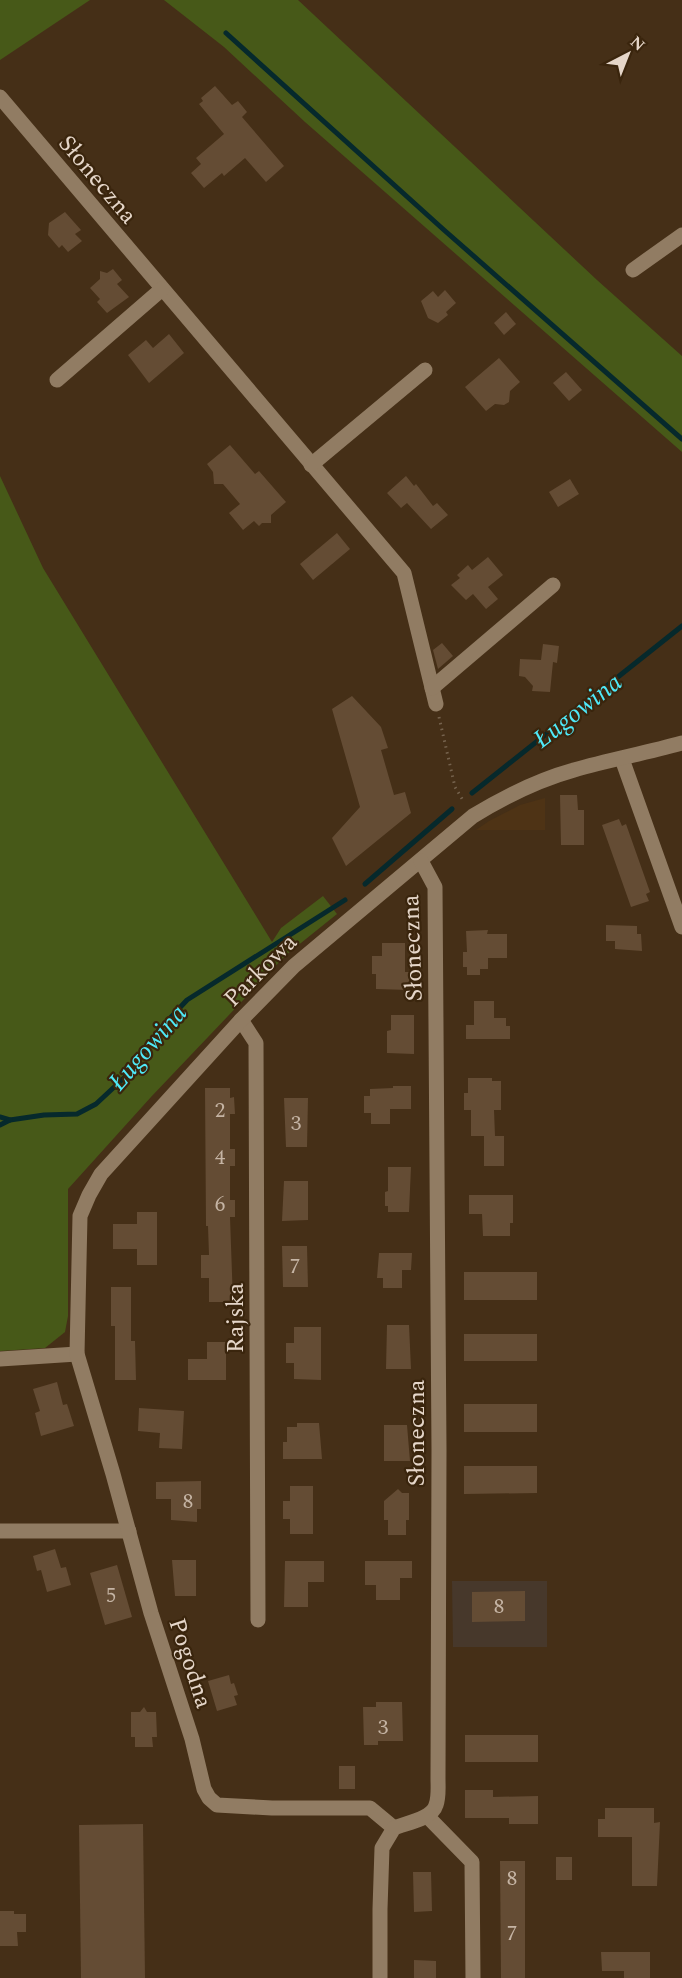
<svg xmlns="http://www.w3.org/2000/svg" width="682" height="1978" font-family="Spectral,serif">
	<rect width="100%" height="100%" fill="#452f17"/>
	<path fill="#4e3315" d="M545,798v32h-69l13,-9 31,-16z"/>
	<path fill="#47382b" d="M452,1581h95v66h-94z"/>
	<g fill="#475918">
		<path d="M0,0h90l-90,60z"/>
		<path d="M164,0h134l299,280 85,76v96l-377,-330 -81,-75z"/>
		<path d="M0,476l43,92 229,374 9,-14 42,-32 14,18 -51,41 -135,142 -83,92v127l-3,16 -20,16 -45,3z"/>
	</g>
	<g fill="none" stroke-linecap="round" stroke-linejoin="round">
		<g stroke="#06292c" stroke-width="5">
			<path d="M226,33l218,197 238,209"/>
			<path d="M472,793l210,-167"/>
			<path d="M365,884l87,-75"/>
			<path d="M0,1117l10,3 34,-5 33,-1 19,-10 29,-27 35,-48 27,-29 158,-100"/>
			<path d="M0,1125l10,-5"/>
		</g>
	</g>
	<g fill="#644c34">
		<path d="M215,86l17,19 6,-4 9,11 -5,5 42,49 -18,16 -21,-24 -21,18 -2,-3 -18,15 -13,-15 10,-9 -5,-6 28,-24 -25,-30 4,-3 -2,-3z"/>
		<path d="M65,212l16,18 -6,4 7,7 -14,11 -6,-7 -3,3 -11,-13 1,-12z"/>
		<path d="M113,269l9,11 -5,4 12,13 -22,16 -10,-11 3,-3 -10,-11 10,-9v-8l7,2z"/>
		<path d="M445,290l11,13 -10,9 2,3 -10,8 -10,-5 -7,-17 12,-10 5,6z"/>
		<path d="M506,312l10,12 -12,11 -10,-12z"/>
		<path d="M169,334l15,19 -35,30 -21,-28 18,-15 7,8z"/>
		<path d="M499,358l21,24 -10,9 -1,11 -5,3 -9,-1 -9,7 -21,-24z"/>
		<path d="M566,372l16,18 -13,11 -16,-18z"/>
		<path d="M230,445l25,29 4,-3 27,31 -15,13v8h-9l-3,3 -5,-5 -11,9 -14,-17 11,-9 -17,-20h-9l-1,-12 -6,-8z"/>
		<path d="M406,476l8,10 2,-2 17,22 4,-3 11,12 -17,14 -24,-26 -6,5 -14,-15z"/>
		<path d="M570,479l9,15 -21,13 -9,-15z"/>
		<path d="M337,533l13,16 -37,31 -13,-16z"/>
		<path d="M488,557l15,18 -15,12 10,12 -12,10 -13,-15 -7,6 -15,-15 9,-7 -3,-3 11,-10 4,5z"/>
		<path d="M442,643l11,13 -15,13 -5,-19z"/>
		<path d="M543,644l16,2 -2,17 -4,-1 -3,30 -18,-1 1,-5 -8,-9 -6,-1 1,-17 21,1z"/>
		<path d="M352,696l29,31 7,21 -7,2 13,45 11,-3 6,21 -65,53 -14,-28 28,-31 -28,-98z"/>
		<path d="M560,795h17l1,15h6v35h-23z"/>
		<path d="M619,819l3,7 4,-2 24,68 -4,2 3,7 -18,6 -29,-82z"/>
		<path d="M606,925l31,1v8h4l1,17 -27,-2v-8h-9z"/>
		<path d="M488,930l-1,4h20v24h-19v11h-8v6h-13v-8h-4v-15h4l-1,-21z"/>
		<path d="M382,943h23v29h4v18l-33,-1v-15h-4v-18h10z"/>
		<path d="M474,1001h20v17h12v8h4v13h-44v-14h8z"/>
		<path d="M391,1015h23v39l-27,-1v-22l4,-1z"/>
		<path d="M468,1078h24v3h9v29h-7l1,26h9v30h-20v-30h-13v-26h-7v-17h4z"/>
		<path d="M393,1086h18v23h-21v15h-19v-11h-7v-17h6v-7l23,-1z"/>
		<path d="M205,1088h25v10l4,-1 1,17h-5v35h5v17h-5v34h5v17h-5l3,85h-24v-24h-8v-23h8l-1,-29h-2z"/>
		<path d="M284,1098h24l-1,49h-21z"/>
		<path d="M388,1167h23l-2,45h-21v-6h-3v-14l3,-1z"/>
		<path d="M284,1181h24v39l-26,1z"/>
		<path d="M469,1195h44v28h-3v13h-27l-1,-22h-13z"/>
		<path d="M137,1212h20v53h-20v-16h-24v-25h24z"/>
		<path d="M282,1246h25l1,41h-25z"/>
		<path d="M379,1253h33l-1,17h-9v18h-19v-10h-6z"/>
		<rect x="464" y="1272" width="73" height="28"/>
		<path d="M111,1287h20v54h4l1,39h-21v-54h-4z"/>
		<path d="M387,1325h22l2,44h-25z"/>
		<path d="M294,1327h27v53l-27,-1v-16h-8v-20h8z"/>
		<rect x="464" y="1334" width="73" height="27"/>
		<path d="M207,1342h19v38h-38v-21h19z"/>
		<path d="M57,1382l6,23 4,-1 7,22 -33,10 -6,-23 5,-2 -7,-22z"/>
		<rect x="464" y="1404" width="73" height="28"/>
		<path d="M139,1408l45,3 -2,38 -23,-1 1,-15 -22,-2z"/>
		<path d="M297,1423h22l3,36h-39v-17h4v-15h10z"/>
		<path d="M384,1425h23l3,36h-26z"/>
		<path d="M464,1466h73v27l-73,1z"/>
		<path d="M201,1481v28h-4v13l-26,-2v-21h-15v-17z"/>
		<path d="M290,1486h23v48h-23v-15h-7v-18h7z"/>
		<path d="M398,1489l4,4h7v27h-3v15h-18v-15h-4v-19z"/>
		<path d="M55,1549l6,19 5,-1 5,18 -24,7 -6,-22 -4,1 -4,-15z"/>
		<path d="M172,1560h24v36h-21z"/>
		<path d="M285,1561h39v21h-16v25h-24z"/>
		<path d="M365,1561h47v17h-12v22h-24v-15h-11z"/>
		<path d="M117,1565l15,52 -27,8 -15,-52z"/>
		<path d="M525,1591v30l-53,1v-30z"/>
		<path d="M229,1675l2,9 3,-1 4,12 -4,1 3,9 -20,6 -9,-30z"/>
		<path d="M376,1702h26l1,39h-25v4h-14l-1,-38h13z"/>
		<path d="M144,1707l3,5h9l1,25h-5l1,10h-18v-10h-4v-25h9z"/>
		<rect x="465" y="1735" width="73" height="27"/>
		<rect x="339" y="1766" width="16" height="23"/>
		<path d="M465,1790h28v7l45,-1v28h-29v-6h-44z"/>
		<path d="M605,1808h49v15l6,-1 -3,64h-25v-49h-34v-18h7z"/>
		<path d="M143,1824l2,154h-64l-2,-153z"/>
		<rect x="556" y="1857" width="16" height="23"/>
		<path d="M500,1861h25v117h-24z"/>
		<path d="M413,1872h18l1,39 -18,1z"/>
		<path d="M0,1911h14v3h12v18h-9l1,14h-18z"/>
		<path d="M601,1952h49v26h-26v-7h-22z"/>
		<path d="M414,1960l22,1v17h-22z"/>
	</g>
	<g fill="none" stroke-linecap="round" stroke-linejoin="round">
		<path stroke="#75624d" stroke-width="3" stroke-dasharray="1.5 4.5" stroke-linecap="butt" d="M439,717l16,70 9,15"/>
		<g stroke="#917c63" stroke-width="15">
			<path d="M0,97l404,476 32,131"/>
			<path d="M633,270l49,-35"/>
			<path d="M57,380l105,-91"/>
			<path d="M311,465l114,-95"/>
			<path d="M432,688l121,-103"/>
			<path d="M622,759l60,168"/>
			<path d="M241,1020l15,23 2,577"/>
			<path d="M0,1359l77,-5"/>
			<path d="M0,1531h129"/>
			<path d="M427,1816l45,46 1,116"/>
			<path d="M394,1828l-24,-20h-98l-55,-3 -8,-7 -5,-9 -12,-50 -41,-126 -38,-139 -36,-120 3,-138 9,-21 12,-21 140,-154 53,-54 179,-150c31,-19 65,-36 101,-46 35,-10 72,-17 108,-27"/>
			<path d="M380,1978v-69l2,-61 12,-20c12,-5 38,-9 42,-23 3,-8 2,-18 2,-26l1,-330 -4,-562 -14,-26"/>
		</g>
	</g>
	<g text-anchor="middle" stroke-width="4.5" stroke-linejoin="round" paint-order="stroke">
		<g font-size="21" fill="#c5b4a4">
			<text x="220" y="1117">2</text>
			<text x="296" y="1130">3</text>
			<text x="220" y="1164">4</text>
			<text x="220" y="1211">6</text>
			<text x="295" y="1273">7</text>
			<text x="188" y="1508">8</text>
			<text x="111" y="1602">5</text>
			<text x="499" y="1613">8</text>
			<text x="383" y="1734">3</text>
			<text x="512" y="1885">8</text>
			<text x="512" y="1940">7</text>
		</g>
		<g font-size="24" fill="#e5d6c9" stroke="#3a250d">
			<text transform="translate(98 179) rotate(50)" y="8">Słoneczna</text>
			<text transform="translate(412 948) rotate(-92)" y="8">Słoneczna</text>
			<text transform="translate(260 970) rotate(-45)" y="8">Parkowa</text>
			<text transform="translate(235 1318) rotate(-90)" y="8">Rajska</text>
			<text transform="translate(416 1433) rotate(-90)" y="8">Słoneczna</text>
			<text transform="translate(191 1663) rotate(72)" y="8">Pogodna</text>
		</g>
		<g font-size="26" font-style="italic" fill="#4fe9f8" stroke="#3a250d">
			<text transform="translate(577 710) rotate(-38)" y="9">Ługowina</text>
			<text transform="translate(147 1047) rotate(-49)" y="9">Ługowina</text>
		</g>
	</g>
	<g transform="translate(628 54) rotate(42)" stroke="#3a250d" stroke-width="4.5" paint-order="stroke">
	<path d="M0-4.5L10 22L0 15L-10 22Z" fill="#e5d6c9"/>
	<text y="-9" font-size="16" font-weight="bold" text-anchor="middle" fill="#e5d6c9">N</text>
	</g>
</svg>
